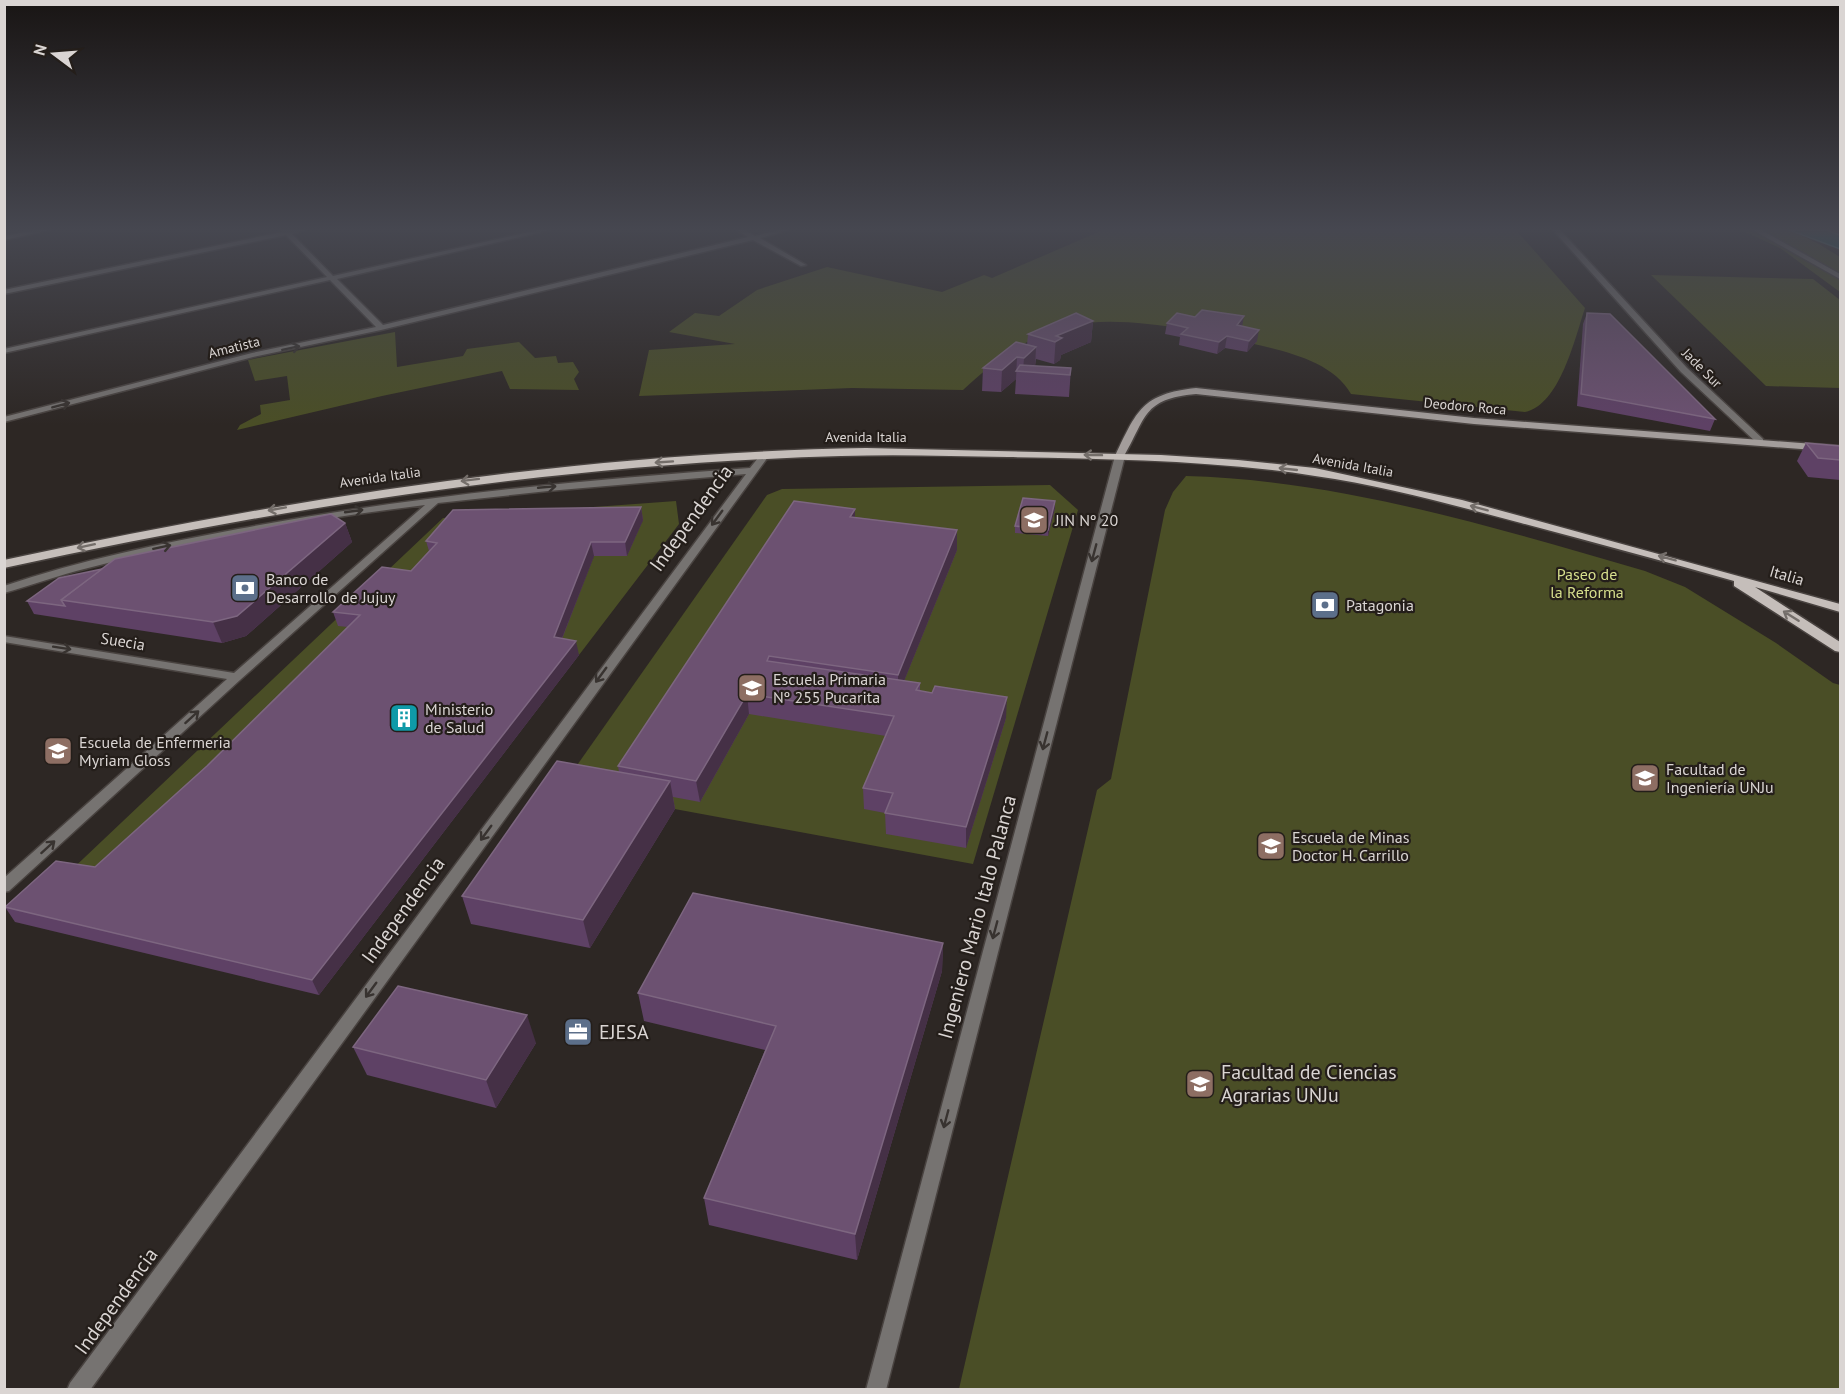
<svg xmlns="http://www.w3.org/2000/svg" width="1845" height="1394" font-family="'PT Sans',sans-serif">
	<rect width="100%" height="100%" fill="#2d2724"/>
	<g fill="#4a4e26">
		<path d="M1103,230h413l69,78c-10,30 -25,97 -60,104l-174,-18c-18,-32 -63,-42 -97,-50l3,-3c-55,-8 -135,-28 -188,-15 -40,9 -76,36 -106,64l-111,-2 -213,8 10,-46 86,-6 -66,-12 26,-19 24,3 38,-26 70,-23 115,25 42,-17 8,3z"/>
		<path d="M1741,230h48l30,14 21,13v35l-60,-44z"/>
		<path d="M1651,275l162,4 27,21v88l-74,-2z"/>
		<path d="M395,332l2,35 66,-11 4,-7 52,-7 16,16 21,-2 2,7 15,-1 6,10 -5,7 5,11 -69,-1 -8,-18 -120,25 -145,34 3,-5 21,-11 -1,-9 30,-5 -3,-24 -32,5 -7,-21z"/>
		<path d="M1186,476c156,4 310,52 459,95l40,16 91,56 57,40 7,2v704h-881l138,-599 14,-11 54,-269 8,-18z"/>
		<path d="M1050,485l28,25 -105,354 -412,-76 206,-293 15,-6z"/>
		<path d="M676,501l3,23 -100,131 -22,-4 37,-95 33,-1 16,-35 -278,109 -261,253 -39,-6 378,-358z"/>
	</g>
	<path fill="#026063" stroke="#438385" stroke-width="1.5" d="M1789,230h38l13,5v14z"/>
	<g fill="none" stroke-linecap="round" stroke-linejoin="round">
		<g stroke="#494340" stroke-width="3">
			<g id="street">
				<path d="M36,230h14l-46,10v-4z"/>
				<path d="M281,230h24l-13,4 41,42 205,-46h12l-213,49 46,46 365,-88 -11,-7h8l10,6 23,-6h11l-29,8 46,27 -5,1 -48,-26 -372,90 -128,27 -249,65v-5l248,-64 124,-26 -46,-47 -326,73v-4l323,-72 -41,-42 -282,59v-4l278,-58z"/>
				<path d="M1553,230h7l127,138 76,71v4h-6l-76,-71z"/>
				<path d="M1753,230h8l79,44v5z"/>
				<path d="M765,452l5,3 -2,2 -678,933h-23l3,-7 676,-909 -198,17 -110,12 -198,177 -231,211 -5,1v-14l223,-199 -223,-37v-6l230,37 191,-168c-113,14 -227,34 -337,63 -29,7 -56,17 -84,25v-7c76,-26 155,-42 234,-57 169,-32 340,-49 512,-61l12,-15z"/>
				<path d="M1120,453l5,3 -239,934h-20l249,-934z"/>
			</g>
		</g>
		<g stroke="#494340" stroke-width="3">
			<path id="secondary" d="M1196,388l278,30 366,28v6l-366,-28 -278,-30c-54,5 -49,23 -73,64h-6l-2,-2c22,-46 27,-62 81,-68z"/>
		</g>
		<g stroke="#494340" stroke-width="3">
			<path id="primary" d="M866,448l295,7 77,5 77,8 147,32 378,104v8l-85,-25 85,55v10l-5,-1 -101,-65v-5c-71,-20 -142,-39 -213,-58 -68,-18 -136,-37 -206,-47 -101,-16 -204,-17 -307,-19 -56,-1 -111,-3 -167,-1 -283,8 -561,52 -837,112v-8c284,-61 571,-107 862,-112z"/>
		</g>
		<use href="#street" fill="#767371" fill-rule="evenodd"/>
		<use href="#secondary" fill="#a39d9b" fill-rule="evenodd"/>
		<use href="#primary" fill="#c5beba" fill-rule="evenodd"/>
	</g>
	<g fill="#5e4165">
		<path d="M1587,313l128,106 -5,12 -133,-25 6,-82z"/>
		<path d="M1093,321l-2,21 -30,13 -1,5 -6,4 -18,-5 -1,7 36,2 -2,29 -54,-3 1,-15 -15,13 -19,-1 1,-23 44,-23 1,-11z"/>
		<path d="M1167,323l76,3 14,15 -10,11 -22,-4 -8,6 -38,-9 1,-8 -15,-3z"/>
		<path d="M1806,443l34,3v34l-32,-3 -11,-16z"/>
		<path d="M641,507l2,13 -16,36h-33l-32,83 17,16 -260,340 -304,-73 -10,-15 90,-40 112,-101 141,-139 -10,-1 -5,-14 78,-41 18,-20 -3,-10z"/>
		<path d="M1055,508l-7,28 -33,-3v-7z"/>
		<path d="M855,509v8l102,13v20l-53,131 16,2v8l86,27 -40,130 -80,-14 -1,-21 -21,-4 -1,-21 23,-52 -137,-22 -49,88 -27,-5 2,12 -85,139 -119,-24 -9,-28 157,-124 -1,-6z"/>
		<path d="M345,523l7,19 -106,94 -24,7 -188,-29 -7,-13 75,-32z"/>
		<path d="M943,943l-1,28 -85,289 -148,-35 -5,-27 61,-148 -121,-29 -6,-28z"/>
		<path d="M536,1043l-40,65 -129,-33 -14,-28z"/>
	</g>
	<g fill="#453046">
		<path d="M1244,316l-2,11 -5,-2z"/>
		<path d="M1093,321l-2,21 -30,13 -1,5 -6,4 2,-28z"/>
		<path d="M1259,330l-2,11 -10,11 2,-11z"/>
		<path d="M1227,336l-2,12 -8,6 2,-12z"/>
		<path d="M1036,347l-1,22 -12,3 1,-14z"/>
		<path d="M1017,357l-1,22 -15,13 1,-22z"/>
		<path d="M1055,501v7l-7,28v-6z"/>
		<path d="M641,507l2,13 -16,36 -2,-14z"/>
		<path d="M855,509v19l-5,-11z"/>
		<path d="M345,523l7,19 -106,94 -24,7 -9,-21z"/>
		<path d="M957,530v20l-59,146v-21z"/>
		<path d="M591,542l3,14 -37,95 -3,-14z"/>
		<path d="M576,641l3,14 -260,340 -7,-15z"/>
		<path d="M747,694l2,20 -49,88 -4,-21z"/>
		<path d="M1007,697l-1,21 -40,130v-21z"/>
		<path d="M670,781l5,28 -85,139 -7,-28z"/>
		<path d="M943,943l-1,28 -85,289 -2,-26z"/>
		<path d="M527,1015l9,28 -40,65 -10,-28z"/>
	</g>
	<g fill="#6c5171" stroke="#7d6680" stroke-width="1.5">
		<path d="M1202,310l42,6 -7,9 22,5 -10,11 -22,-5 -8,6 -38,-8 7,-6 -21,-5 10,-10 18,4z"/>
		<path d="M1076,313l17,8 -37,15 6,2 -7,4 -27,-8z"/>
		<path d="M1587,313l23,1 105,105 -134,-25z"/>
		<path d="M1016,342l20,5 -12,11 -7,-1 -15,13 -19,-2z"/>
		<path d="M1020,365l51,3 -1,7 -54,-4z"/>
		<path d="M1806,443l34,3v14l-22,-2z"/>
		<path d="M1023,498l32,3 -7,29 -33,-4z"/>
		<path d="M794,501l61,8 -5,8 107,13 -59,145 -129,-19 -2,5 153,22 -4,7 16,3 3,-7 72,11 -41,130 -81,-14 8,-20 -30,-5 31,-72 -147,-22 -51,87 -78,-15z"/>
		<path d="M641,507l-16,35h-34l-37,95 22,4 -264,339 -307,-73 51,-46 39,6 112,-101 153,-151 -27,-3 49,-45 29,4 26,-28 -11,-2 27,-31z"/>
		<path d="M331,514l14,9 -108,93 -24,6 -152,-22 54,-41z"/>
		<path d="M102,569l-41,31 4,6 -38,-5 32,-23z"/>
		<path d="M557,761l113,20 -87,139 -121,-24z"/>
		<path d="M693,893l250,50 -88,291 -151,-36 72,-172 -138,-33z"/>
		<path d="M398,986l129,29 -41,65 -133,-33z"/>
	</g>
	<defs><path id="oneway-shaft" d="M-6 0H5M1.5-3L5.5 0L1.5 3" fill="none" stroke-width="1.6" stroke-linecap="round" stroke-linejoin="round" transform="scale(1.5)"/></defs>
	<g stroke="#383330">
		<use href="#oneway-shaft" transform="translate(291 348) rotate(-12)"/>
		<use href="#oneway-shaft" transform="translate(61 405) rotate(-15)"/>
		<use href="#oneway-shaft" transform="translate(547 487) rotate(-5)"/>
		<use href="#oneway-shaft" transform="translate(354 511) rotate(-8)"/>
		<use href="#oneway-shaft" transform="translate(717 518) rotate(126)"/>
		<use href="#oneway-shaft" transform="translate(162 547) rotate(-12)"/>
		<use href="#oneway-shaft" transform="translate(1094 553) rotate(105)"/>
		<use href="#oneway-shaft" transform="translate(62 648) rotate(9)"/>
		<use href="#oneway-shaft" transform="translate(601 675) rotate(126)"/>
		<use href="#oneway-shaft" transform="translate(192 717) rotate(-42)"/>
		<use href="#oneway-shaft" transform="translate(1045 741) rotate(105)"/>
		<use href="#oneway-shaft" transform="translate(486 833) rotate(126)"/>
		<use href="#oneway-shaft" transform="translate(48 847) rotate(-42)"/>
		<use href="#oneway-shaft" transform="translate(995 930) rotate(105)"/>
		<use href="#oneway-shaft" transform="translate(371 990) rotate(126)"/>
		<use href="#oneway-shaft" transform="translate(946 1119) rotate(105)"/>
	</g>
	<g stroke="#746e6a">
		<use href="#oneway-shaft" transform="translate(1093 455) rotate(-179)"/>
		<use href="#oneway-shaft" transform="translate(664 462) rotate(176)"/>
		<use href="#oneway-shaft" transform="translate(1288 469) rotate(-174)"/>
		<use href="#oneway-shaft" transform="translate(470 480) rotate(173)"/>
		<use href="#oneway-shaft" transform="translate(1479 508) rotate(-165)"/>
		<use href="#oneway-shaft" transform="translate(277 509) rotate(170)"/>
		<use href="#oneway-shaft" transform="translate(86 546) rotate(168)"/>
		<use href="#oneway-shaft" transform="translate(1667 558) rotate(-165)"/>
		<use href="#oneway-shaft" transform="translate(1791 616) rotate(-148)"/>
	</g>
	<linearGradient id="sky" x2="0" y2="1"><stop stop-color="#191514"/><stop offset="0.54" stop-color="#464750"/><stop offset="1" stop-color="#464750" stop-opacity="0"/></linearGradient>
	<rect width="1845" height="425" fill="url(#sky)"/>
	<defs>
		<g id="school-square" transform="scale(1.5)"><rect x="-9" y="-9" width="18" height="18" rx="4" fill="#8d6e63" stroke="#241e1a"/><path d="M0-5L7-2L0 1L-7-2ZM-4 1L0 2.5L4 1V4Q0 6-4 4Z" fill="#fff"/></g>
		<g id="bank-square" transform="scale(1.5)"><rect x="-9" y="-9" width="18" height="18" rx="4" fill="#5c6f8a" stroke="#241e1a"/><path d="M-6-4H6V4H-6ZM0-2.3a2.3 2.3 0 1 0 0 4.6a2.3 2.3 0 1 0 0-4.6Z" fill="#fff"/></g>
		<g id="building-square" transform="scale(1.5)"><rect x="-9" y="-9" width="18" height="18" rx="4" fill="#0f9aa8" stroke="#241e1a"/><path d="M-4-6H4V6H1V3H-1V6H-4ZM-2.5-4.3h1.7v1.8h-1.7ZM.8-4.3h1.7v1.8H.8ZM-2.5-1h1.7V.8h-1.7ZM.8-1h1.7V.8H.8Z" fill="#fff"/></g>
		<g id="university-square" transform="scale(1.5)"><rect x="-9" y="-9" width="18" height="18" rx="4" fill="#8d6e63" stroke="#241e1a"/><path d="M0-5L7-2L0 1L-7-2ZM-4 1L0 2.5L4 1V4Q0 6-4 4Z" fill="#fff"/></g>
		<g id="office-square" transform="scale(1.5)"><rect x="-9" y="-9" width="18" height="18" rx="4" fill="#5c6f8a" stroke="#241e1a"/><path d="M-6-3h4V-5.5h4V-3h4V5H-6ZM-1-4.5V-3h2v-1.5ZM-6 0V1H6V0Z" fill="#fff"/></g>
	</defs>
	<g fill-rule="evenodd">
		<use href="#school-square" x="1034" y="520"/>
		<use href="#bank-square" x="245" y="588"/>
		<use href="#bank-square" x="1325" y="605"/>
		<use href="#school-square" x="752" y="688"/>
		<use href="#building-square" x="404" y="718"/>
		<use href="#university-square" x="58" y="751"/>
		<use href="#university-square" x="1645" y="778"/>
		<use href="#school-square" x="1271" y="846"/>
		<use href="#office-square" x="578" y="1032"/>
		<use href="#university-square" x="1200" y="1084"/>
	</g>
	<g text-anchor="middle" stroke-width="4.5" stroke-linejoin="round" paint-order="stroke">
		<g font-size="14" fill="#dad5d3" stroke="#241e1a">
			<text transform="translate(234 347) rotate(-14)" y="5">Amatista</text>
			<text transform="translate(1702 368) rotate(45)" y="5">Jade Sur</text>
			<text transform="translate(1465 406) rotate(5)" y="5">Deodoro Roca</text>
			<text x="866" y="442">Avenida Italia</text>
			<text transform="translate(1353 465) rotate(10)" y="5">Avenida Italia</text>
			<text transform="translate(380 477) rotate(-8)" y="5">Avenida Italia</text>
		</g>
		<g font-size="16" fill="#dad5d3" stroke="#241e1a" text-anchor="start">
			<text x="1055" y="526">JIN Nº 20</text>
			<text x="266" y="585">Banco de<tspan x="266" dy="18">Desarrollo de Jujuy</tspan></text>
			<text x="1346" y="611">Patagonia</text>
			<text x="773" y="685">Escuela Primaria<tspan x="773" dy="18">Nº 255 Pucarita</tspan></text>
			<text x="425" y="715">Ministerio<tspan x="425" dy="18">de Salud</tspan></text>
			<text x="79" y="748">Escuela de Enfermeria<tspan x="79" dy="18">Myriam Gloss</tspan></text>
			<text x="1666" y="775">Facultad de<tspan x="1666" dy="18">Ingeniería UNJu</tspan></text>
			<text x="1292" y="843">Escuela de Minas<tspan x="1292" dy="18">Doctor H. Carrillo</tspan></text>
		</g>
		<g font-size="16" fill="#d7df8d" stroke="#241e1a">
			<text x="1587" y="580">Paseo de<tspan x="1587" dy="18">la Reforma</tspan></text>
		</g>
		<g font-size="16" fill="#dad5d3" stroke="#241e1a">
			<text transform="translate(1787 575) rotate(16)" y="6">Italia</text>
			<text transform="translate(123 641) rotate(9)" y="6">Suecia</text>
		</g>
		<g font-size="20" fill="#dad5d3" stroke="#241e1a">
			<text transform="translate(691 518) rotate(-54)" y="7">Independencia</text>
			<text transform="translate(403 910) rotate(-54)" y="7">Independencia</text>
			<text transform="translate(977 917) rotate(-75)" y="7">Ingeniero Mario Italo Palanca</text>
			<text transform="translate(116 1301) rotate(-54)" y="7">Independencia</text>
		</g>
		<g font-size="20" fill="#dad5d3" stroke="#241e1a" text-anchor="start">
			<text x="599" y="1039">EJESA</text>
			<text x="1221" y="1079">Facultad de Ciencias<tspan x="1221" dy="23">Agrarias UNJu</tspan></text>
		</g>
	</g>
	<rect width="1845" height="1394" fill="none" stroke="#dad5d3" stroke-width="12"/>
	<g transform="translate(54 54) rotate(286)" stroke="#241e1a" stroke-width="4.5" paint-order="stroke">
	<path d="M0-4.5L10 22L0 15L-10 22Z" fill="#dad5d3"/>
	<text y="-9" font-size="16" font-weight="bold" text-anchor="middle" fill="#dad5d3">N</text>
	</g>
</svg>
